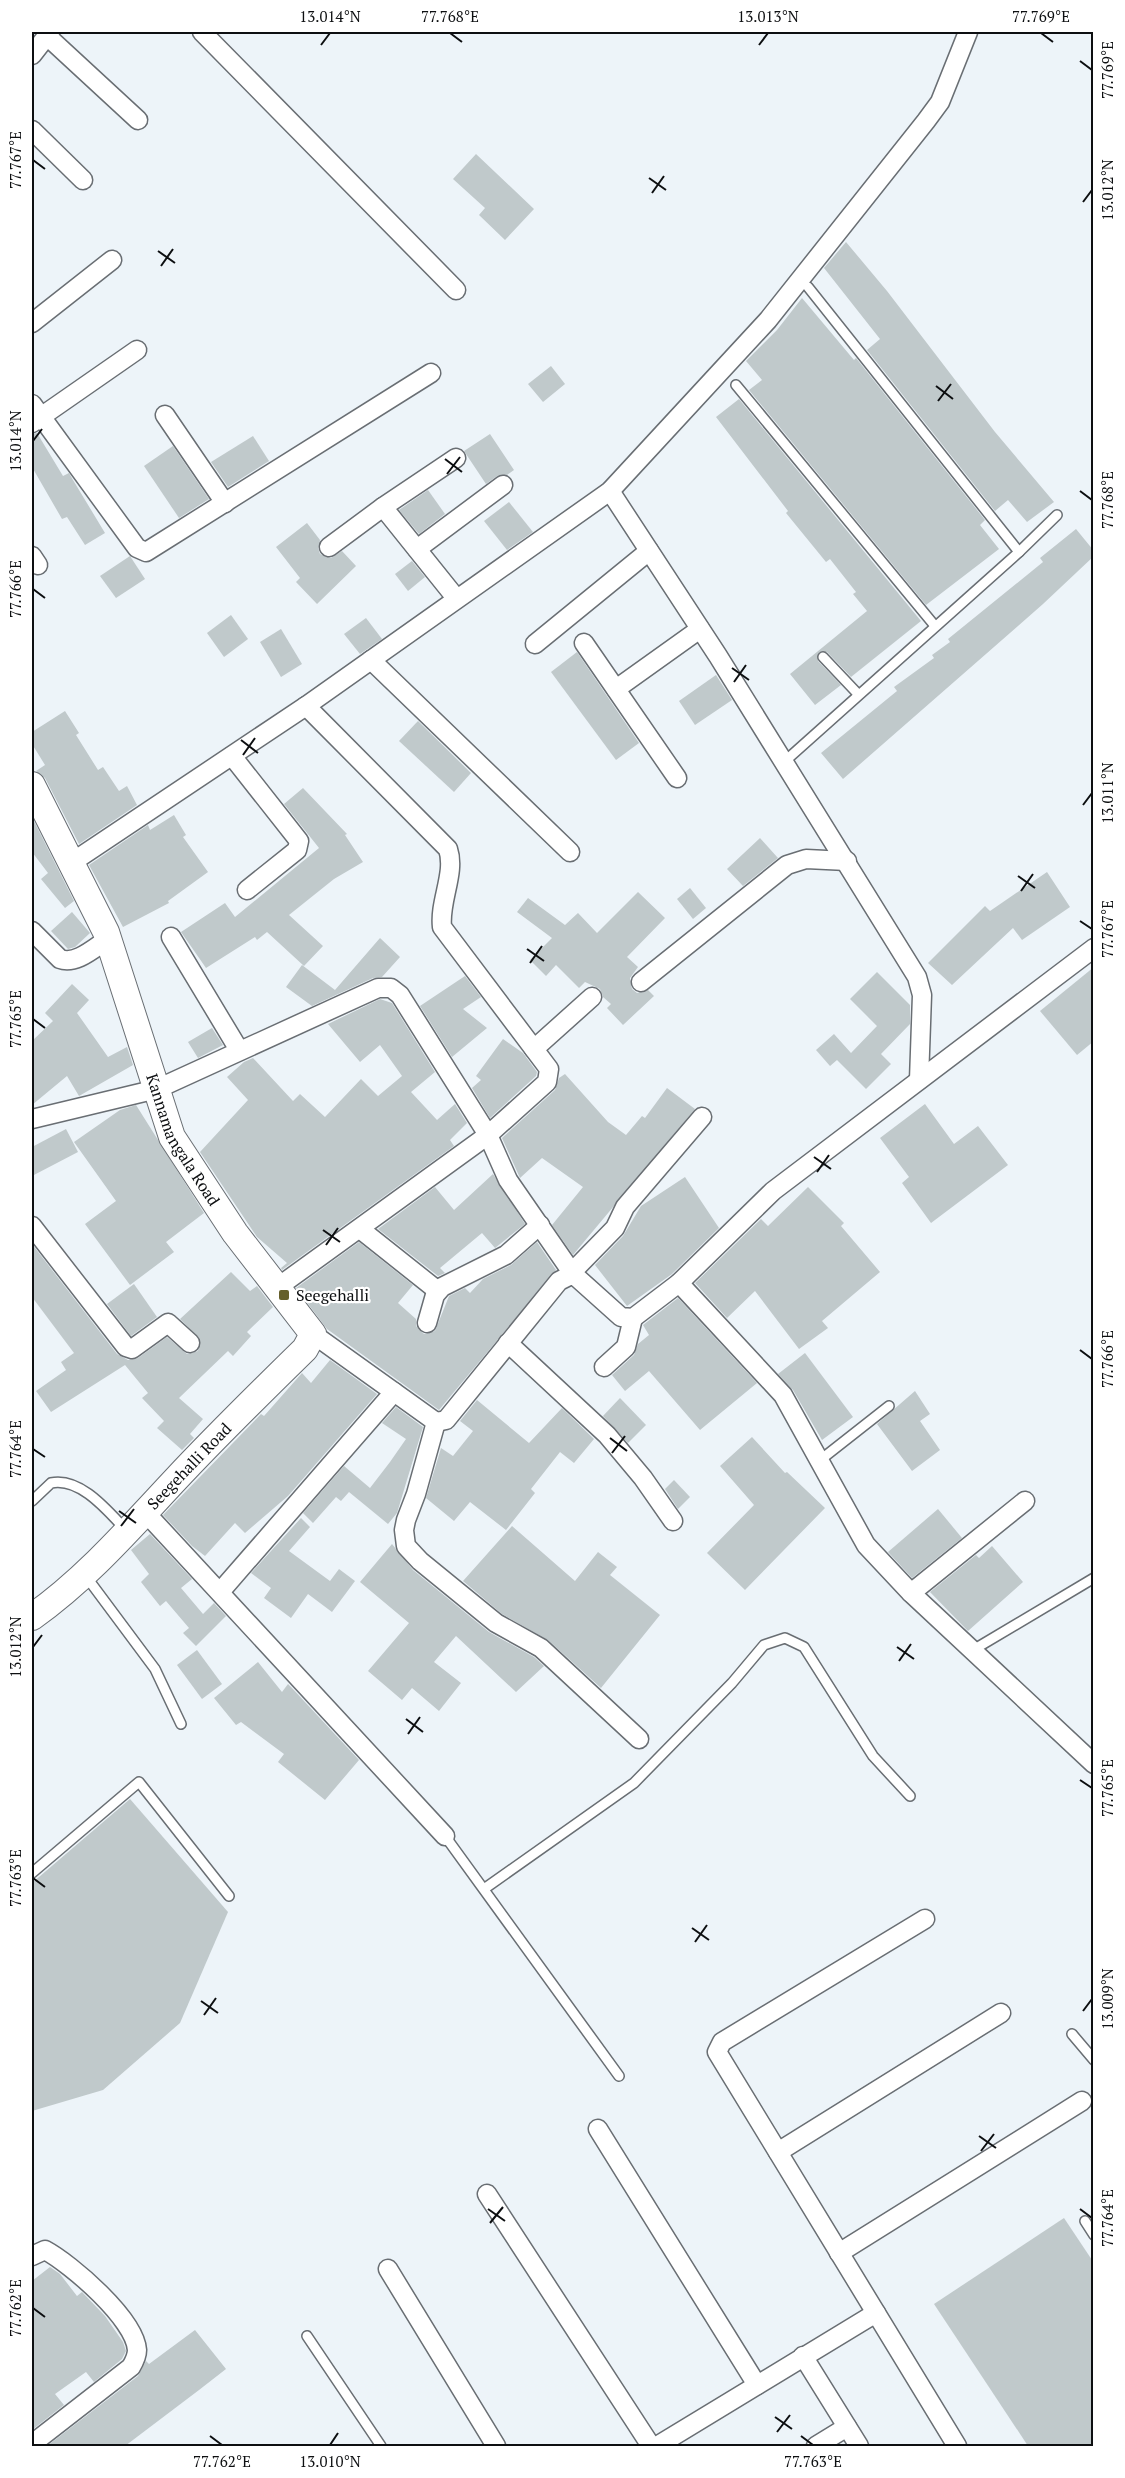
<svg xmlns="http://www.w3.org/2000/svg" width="1125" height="2478" font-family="'PT Serif',serif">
	<rect width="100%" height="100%" fill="#edf4f9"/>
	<g fill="#c0c9cb">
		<path d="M476,154l58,55 -29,31 -26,-25 6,-7 -32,-29z"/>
		<path d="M846,242l41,49 108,141 59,70 -27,20 -19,-22 -13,11 -128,-161 13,-11 -56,-71z"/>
		<path d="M802,298l52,62 2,-2 129,162 -5,5 19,24 -73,56 -177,-215 13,-10 -16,-19 31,-31z"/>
		<path d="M551,366l14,18 -22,18 -15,-18z"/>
		<path d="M739,399l182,222 -70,56 -24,-25h-8l-1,9 23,24 -26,20 -25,-31 77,-63 -14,-17 3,-2 -26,-33 -4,3 -40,-49 2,-2 -72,-94z"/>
		<path d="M37,433l26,43 6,-3 4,7 32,53 -20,12 -18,-28 -5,2 -30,-52v-33z"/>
		<path d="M490,434l24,36 -7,5 -10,1 -11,8 -22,-33z"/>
		<path d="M253,436l16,25 -41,26 -17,-25z"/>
		<path d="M173,446l36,53 -30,19 -35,-52z"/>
		<path d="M428,490l17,24 -26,20 -20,-24z"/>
		<path d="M509,502l24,30 -26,18 -23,-29z"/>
		<path d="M307,523l13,17 -2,8 2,6 11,4 11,-7 14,15 -39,38 -21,-22 4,-4 -24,-31z"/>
		<path d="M1076,529l18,22v5l-51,48 -200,175 -22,-26 76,-62 -3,-4 40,-29 -2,-3 18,-13 -2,-3 95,-77 -3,-4z"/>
		<path d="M130,556l15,23 -29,19 -16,-22z"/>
		<path d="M412,561l13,16 -17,14 -13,-17z"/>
		<path d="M231,615l17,24 -24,18 -17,-24z"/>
		<path d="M366,618l16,21 -22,15 -16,-20z"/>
		<path d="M281,629l21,35 -21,13 -21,-35z"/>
		<path d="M577,652l62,91 -23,17 -65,-88z"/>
		<path d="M716,675l16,25 -37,25 -16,-24z"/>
		<path d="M65,711l14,22 -3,2 22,35 5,-3 16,24 8,-5 10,19 -58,39 -34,-66 -9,-7 9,-6 -13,-21v-12z"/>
		<path d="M418,721l53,52 -17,19 -55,-51z"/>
		<path d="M303,788l44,46 -2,1 18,27 -29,17 -45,36 34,31 -19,20 -37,-34 -10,8 -2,-3 -49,31 -25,-36 44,-29 10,14 84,-69 -35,-44z"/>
		<path d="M174,815l12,20 -3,2 25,35 -40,29 1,2 -46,24 -34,-62 59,-40 2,5z"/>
		<path d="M32,817l42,84 -9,7 -24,-29 7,-6 -16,-21z"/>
		<path d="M760,838l18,20 -35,28 -16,-17z"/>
		<path d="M1047,872l23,35 -48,33 -9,-12 -61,57 -24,-22 57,-57 5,5z"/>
		<path d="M690,888l16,20 -13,11 -16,-20z"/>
		<path d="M638,892l27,26 -38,39 11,10 -8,11 2,11 5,4 11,-3 6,6 -31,29 -16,-17 4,-4 -8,-7 -3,-8 -15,-7 -6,6 -23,-23 -10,11 -16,-16 22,-22 -35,-26 11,-14 37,27 13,-12 19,20z"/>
		<path d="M72,912l18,21 -15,14 -7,2 -17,-18z"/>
		<path d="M380,938l20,19 -18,20 -9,1 -61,28 -26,-19 16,-22 33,25z"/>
		<path d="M1094,967v74l-17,14 -37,-44z"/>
		<path d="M877,972l33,33v19l-29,30 10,10 -25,25 -29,-29 -7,6 -14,-16 18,-16 17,19 26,-27 -27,-27z"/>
		<path d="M465,976l16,21 -18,12 24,19 -35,29 -32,-51z"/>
		<path d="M72,984l17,16 -12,13 31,44 19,-10 6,18 -54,31 -12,-20 -35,29v-64l21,-20 -8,-8z"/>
		<path d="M380,999l12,4 43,69 -24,20 26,28 18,-16 12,19 -17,17 4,6 -172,124 -1,-2 6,-5 -30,-26 -57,-85 48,-52 -21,-23 17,-15 9,-4 40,43 7,-7 25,23 36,-38 17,17 24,-20 -22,-31 -20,17 -32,-38z"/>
		<path d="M212,1028l11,17 -25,13 -10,-16z"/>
		<path d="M503,1039l20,14 14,19 -1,4 -46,42 -18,-30 9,-8 -5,-4z"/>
		<path d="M565,1074l43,48 18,13 16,-19 3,2 22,-30 28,21 -122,146 -21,-30 31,-38 -41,-29 -22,20 -18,-40 53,-48 4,-12z"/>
		<path d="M925,1104l29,40 24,-18 30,39 -77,58 -29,-40 7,-6 -29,-39z"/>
		<path d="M136,1105l68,108 -38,29 8,10 -44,33 -45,-61 31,-23 -42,-59 46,-32z"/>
		<path d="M66,1129l12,23 -46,24v-29z"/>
		<path d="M493,1174l32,50 -30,24 -13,-15 -42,35 5,5 -7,3 -60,-47 57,-42 19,23z"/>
		<path d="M685,1177l34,51 -47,46 -45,32 -32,-41 28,-29 18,-30z"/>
		<path d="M808,1187l36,36 -3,3 39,46 -58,49 6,7 -29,21 -44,-58 -28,27 -32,-35 66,-64 7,7z"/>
		<path d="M359,1242l54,43 -15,18 18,16v7l8,8 11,-3 14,-35 16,-8 5,5 13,-14 28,-14 26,-23 19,28 -117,140 -112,-81 -31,-41z"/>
		<path d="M32,1244l85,110 11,6 10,-2 29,-21 20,17 11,-3 2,-12 -20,-20 51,-47 19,19 7,-5 16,21 -26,25 4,4 -18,20 -5,-5 -49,47 24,21 -13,15 4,4 -12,12 -25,-22 7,-7 -22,-23 6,-5 -23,-28 -74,47 -15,-21 30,-21 -5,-8 13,-9 -42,-56z"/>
		<path d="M134,1284l23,33 -26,19 -24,-32z"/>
		<path d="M678,1298l79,85 -57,47 -51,-59 -24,20 -13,-16 22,-20 4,-11 11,-9 -6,-10z"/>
		<path d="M805,1353l48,64 -31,23 -29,-50 -15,-16z"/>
		<path d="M330,1360l47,34 -89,102 -43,37 -10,-10 -30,33 -13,-10 -29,-31 98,-101 3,2 38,-43 9,10z"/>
		<path d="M915,1391l15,23 -10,7 20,29 -28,21 -35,-47z"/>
		<path d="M620,1398l26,27 -18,18 -25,-27z"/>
		<path d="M477,1400l52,43 33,-35 32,31 -20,24 -14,-11 -29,37 4,4 -29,37 -36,-28 -16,19 -28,-23 15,-50 12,8 20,-25 -13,-10z"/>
		<path d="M396,1407l27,20 -26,86 -9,11 -39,-32 -8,9 -5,-4 -23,26 -10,-10 41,-47 26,22 20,-26 16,-23 -24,-16z"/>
		<path d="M752,1437l33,36 2,-1 38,36 -80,82 -38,-37 47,-48 -34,-39z"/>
		<path d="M674,1480l16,17 -12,12 -13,-20z"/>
		<path d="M938,1509l24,29 -50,40 -24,-26z"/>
		<path d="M301,1518l9,9 -21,24 41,30 9,-12 16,12 -23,31 -24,-18 -17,24 -27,-20 7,-10 -20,-15z"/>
		<path d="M512,1526l63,55 23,-29 19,15 -7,8 50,40 -59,73 -53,-48 -46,-26 -39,-33z"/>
		<path d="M150,1534l42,45 -11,9 22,26 11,-11 12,13 -30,30 -13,-13 6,-5 -23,-27 -6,5 -19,-24 8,-8 -18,-24z"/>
		<path d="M392,1544l21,26 76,62 45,25 10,9 -28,26 -60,-56 -22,26 27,21 -22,28 -27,-23 -10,12 -34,-29 41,-48 -49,-41z"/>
		<path d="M992,1546l31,36 -55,49 -38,-39 46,-37 3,3z"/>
		<path d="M197,1650l25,34 -20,15 -25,-34z"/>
		<path d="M258,1662l24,30 6,-8 3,3 68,73 -34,40 -47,-38 6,-8 -43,-32 -5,3 -22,-27z"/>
		<path d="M130,1799l98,113 -48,111 -77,67 -71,21v-228z"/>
		<path d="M1064,2218l30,45v183h-66l-94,-142z"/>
		<path d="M50,2267l10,7 17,22 5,-4 23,24 18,26 3,9 -4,8 -28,23 -8,-10 -31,22 9,11 -32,25v-149z"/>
		<path d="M195,2330l31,39 -27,21 -74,56h-78l91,-70 8,-15 3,3z"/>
	</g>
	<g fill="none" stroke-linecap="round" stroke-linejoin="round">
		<g stroke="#696e73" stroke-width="12">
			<g id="lane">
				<path d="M736,385l199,241"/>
				<path d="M1019,552l38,-37"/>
				<path d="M823,657l35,37"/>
				<path d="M784,762l235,-210 -211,-265"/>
				<path d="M819,1461l70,-55"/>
				<path d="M32,1501l19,-18c29,-6 56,27 74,46"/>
				<path d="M85,1575l70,94 26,55"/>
				<path d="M973,1650l121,-72"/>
				<path d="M445,1836l174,240"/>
				<path d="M32,1873l107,-91 90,114"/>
				<path d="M484,1889l150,-106 98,-100 32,-38 21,-7 19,9 69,109 37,40"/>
				<path d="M1072,2034l22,26"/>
				<path d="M1085,2221l9,14"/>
				<path d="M307,2336l74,110"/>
			</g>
		</g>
		<g stroke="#696e73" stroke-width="21">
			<g id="street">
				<path d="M202,32l254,258"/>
				<path d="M47,36l91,84"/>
				<path d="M32,55l18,-23"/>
				<path d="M32,130l51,50"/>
				<path d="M32,323l80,-63"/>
				<path d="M32,404l105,144 9,4 285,-179"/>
				<path d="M165,415l60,88"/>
				<path d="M32,423l105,-73"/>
				<path d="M456,458l-73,49 73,91"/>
				<path d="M610,491l108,165 199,321 5,18 -3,85"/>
				<path d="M329,547l54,-40"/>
				<path d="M417,549l86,-64"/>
				<path d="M32,556l6,9"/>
				<path d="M584,643l93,135"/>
				<path d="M535,644l114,-93"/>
				<path d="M371,660l199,192"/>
				<path d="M616,689l84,-60"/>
				<path d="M232,756l67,85 -2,9 -50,40"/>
				<path d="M71,863l235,-157 304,-215 158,-171 158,-199 14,-19 28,-70"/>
				<path d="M32,931l28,28c16,6 34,-11 48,-20"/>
				<path d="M171,937l68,113"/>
				<path d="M641,982l146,-117 19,-6 41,2"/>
				<path d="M534,1049l58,-52"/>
				<path d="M32,1119l125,-30 221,-101h13l9,7 88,140 20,45 65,94"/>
				<path d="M32,1226l94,121 6,2 36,-26 22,20"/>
				<path d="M360,1229l78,62"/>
				<path d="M573,1271l42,-43 10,-21 77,-90"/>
				<path d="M679,1283l104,112 83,150 45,48 183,171"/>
				<path d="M278,1287l210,-152 59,-53 2,-13 -107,-142c-3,-26 14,-54 6,-78l-142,-143"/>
				<path d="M427,1323l8,-28 7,-8 64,-32 34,-30"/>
				<path d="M313,1334l123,88"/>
				<path d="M508,1343l99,92 36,43 30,43"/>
				<path d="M604,1367l22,-20 7,-29"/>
				<path d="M436,1422l10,-2 113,-139 14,-7 48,43 12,1 46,-35 94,-92 321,-243"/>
				<path d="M436,1422l-20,72 -10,26 -2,10 2,16 14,15 76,62 45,25 98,91"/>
				<path d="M145,1512l300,324"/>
				<path d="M220,1592l174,-200"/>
				<path d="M911,1593l114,-92"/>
				<path d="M925,1919l-203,123 -5,10 240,394"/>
				<path d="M598,2129l159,256"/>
				<path d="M778,2152l223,-139"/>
				<path d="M487,2194l164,252"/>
				<path d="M839,2253l243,-152"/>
				<path d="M32,2256l13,-6c26,14 90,69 92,100 0,7 -3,12 -6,17l-99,77"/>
				<path d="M388,2269l108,177"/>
				<path d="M803,2356l56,90"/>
				<path d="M657,2446l219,-133"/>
				<path d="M816,2446l31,-19"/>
			</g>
		</g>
		<g stroke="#696e73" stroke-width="28">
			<g id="secondary">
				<path id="s1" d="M32,785l74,147 66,205 63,96 78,101 -8,15c-44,43 -87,85 -129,130 -45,48 -90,100 -144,138"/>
			</g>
		</g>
		<use href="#lane" stroke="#fff" stroke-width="9"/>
		<use href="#street" stroke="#fff" stroke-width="18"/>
		<use href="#secondary" stroke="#fff" stroke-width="26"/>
	</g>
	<path fill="none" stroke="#0d0f11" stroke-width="2" d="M450,33l12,9M1041,33l12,9M321,45l9,-12M759,45l9,-12M1080,61l12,9M33,160l12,9M649,178l17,12M652,193l12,-17M1083,202l9,-12M158,251l17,12M161,266l12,-17M936,386l17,13M938,401l13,-17M33,441l9,-12M445,459l17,13M447,474l13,-17M1080,491l12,9M33,589l12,9M732,668l17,12M734,682l12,-17M241,740l17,13M243,755l12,-17M1083,805l9,-12M1018,876l17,12M1021,891l12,-17M1080,921l12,8M527,949l17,12M530,963l12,-17M33,1019l12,9M814,1157l17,12M817,1172l12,-17M323,1230l17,12M326,1245l12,-17M1080,1350l12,9M610,1438l17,13M33,1449l12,8M612,1453l13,-17M119,1511l17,12M121,1526l13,-17M33,1647l9,-12M897,1647l17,12M899,1661l12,-17M406,1719l17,13M408,1734l12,-17M1080,1780l12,8M33,1878l12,9M692,1928l17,12M695,1942l12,-17M201,2001l17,12M1083,2011l9,-12M204,2015l12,-17M979,2136l17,12M981,2151l13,-17M488,2209l17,12M1080,2209l12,9M490,2223l13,-16M33,2308l12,9M775,2417l17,12M777,2432l13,-17M210,2436l12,9M801,2436l12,9M330,2445l8,-12"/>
	<rect fill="#655f2b" stroke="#fff" stroke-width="2" x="278" y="1289" width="12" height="12" rx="3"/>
	<g text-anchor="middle" stroke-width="4.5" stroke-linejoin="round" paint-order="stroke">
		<g font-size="16" fill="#0d0f11" stroke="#fff">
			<text dy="6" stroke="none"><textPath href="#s1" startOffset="387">Kannamangala Road</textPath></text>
			<text transform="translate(189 1466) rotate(-46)" y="6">Seegehalli Road</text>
		</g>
		<g font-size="16" fill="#0d0f11" stroke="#fff" text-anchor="start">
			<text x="296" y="1301">Seegehalli</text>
		</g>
	</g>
	<rect width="1125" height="2478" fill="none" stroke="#ffffff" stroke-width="66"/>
	<rect x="33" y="33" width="1059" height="2412" fill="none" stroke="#0d0f11" stroke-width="2"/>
	<g font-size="15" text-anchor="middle" fill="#0d0f11">
		<text x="330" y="22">13.014°N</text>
		<text x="450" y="22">77.768°E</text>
		<text x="768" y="22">13.013°N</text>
		<text x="1041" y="22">77.769°E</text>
		<text transform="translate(1108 70) rotate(-90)" y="5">77.769°E</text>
		<text transform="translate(16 160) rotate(-90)" y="5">77.767°E</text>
		<text transform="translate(1108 190) rotate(-90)" y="5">13.012°N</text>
		<text transform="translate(16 441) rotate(-90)" y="5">13.014°N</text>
		<text transform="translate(1108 500) rotate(-90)" y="5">77.768°E</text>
		<text transform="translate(16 589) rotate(-90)" y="5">77.766°E</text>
		<text transform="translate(1108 793) rotate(-90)" y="5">13.011°N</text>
		<text transform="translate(1108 929) rotate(-90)" y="5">77.767°E</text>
		<text transform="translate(16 1019) rotate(-90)" y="5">77.765°E</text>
		<text transform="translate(1108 1359) rotate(-90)" y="5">77.766°E</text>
		<text transform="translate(16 1449) rotate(-90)" y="5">77.764°E</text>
		<text transform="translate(16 1647) rotate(-90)" y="5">13.012°N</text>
		<text transform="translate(1108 1788) rotate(-90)" y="5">77.765°E</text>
		<text transform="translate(16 1878) rotate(-90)" y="5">77.763°E</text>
		<text transform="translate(1108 1999) rotate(-90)" y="5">13.009°N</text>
		<text transform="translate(1108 2218) rotate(-90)" y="5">77.764°E</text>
		<text transform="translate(16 2308) rotate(-90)" y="5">77.762°E</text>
		<text x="222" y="2467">77.762°E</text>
		<text x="330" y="2467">13.010°N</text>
		<text x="813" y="2467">77.763°E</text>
	</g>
</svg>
